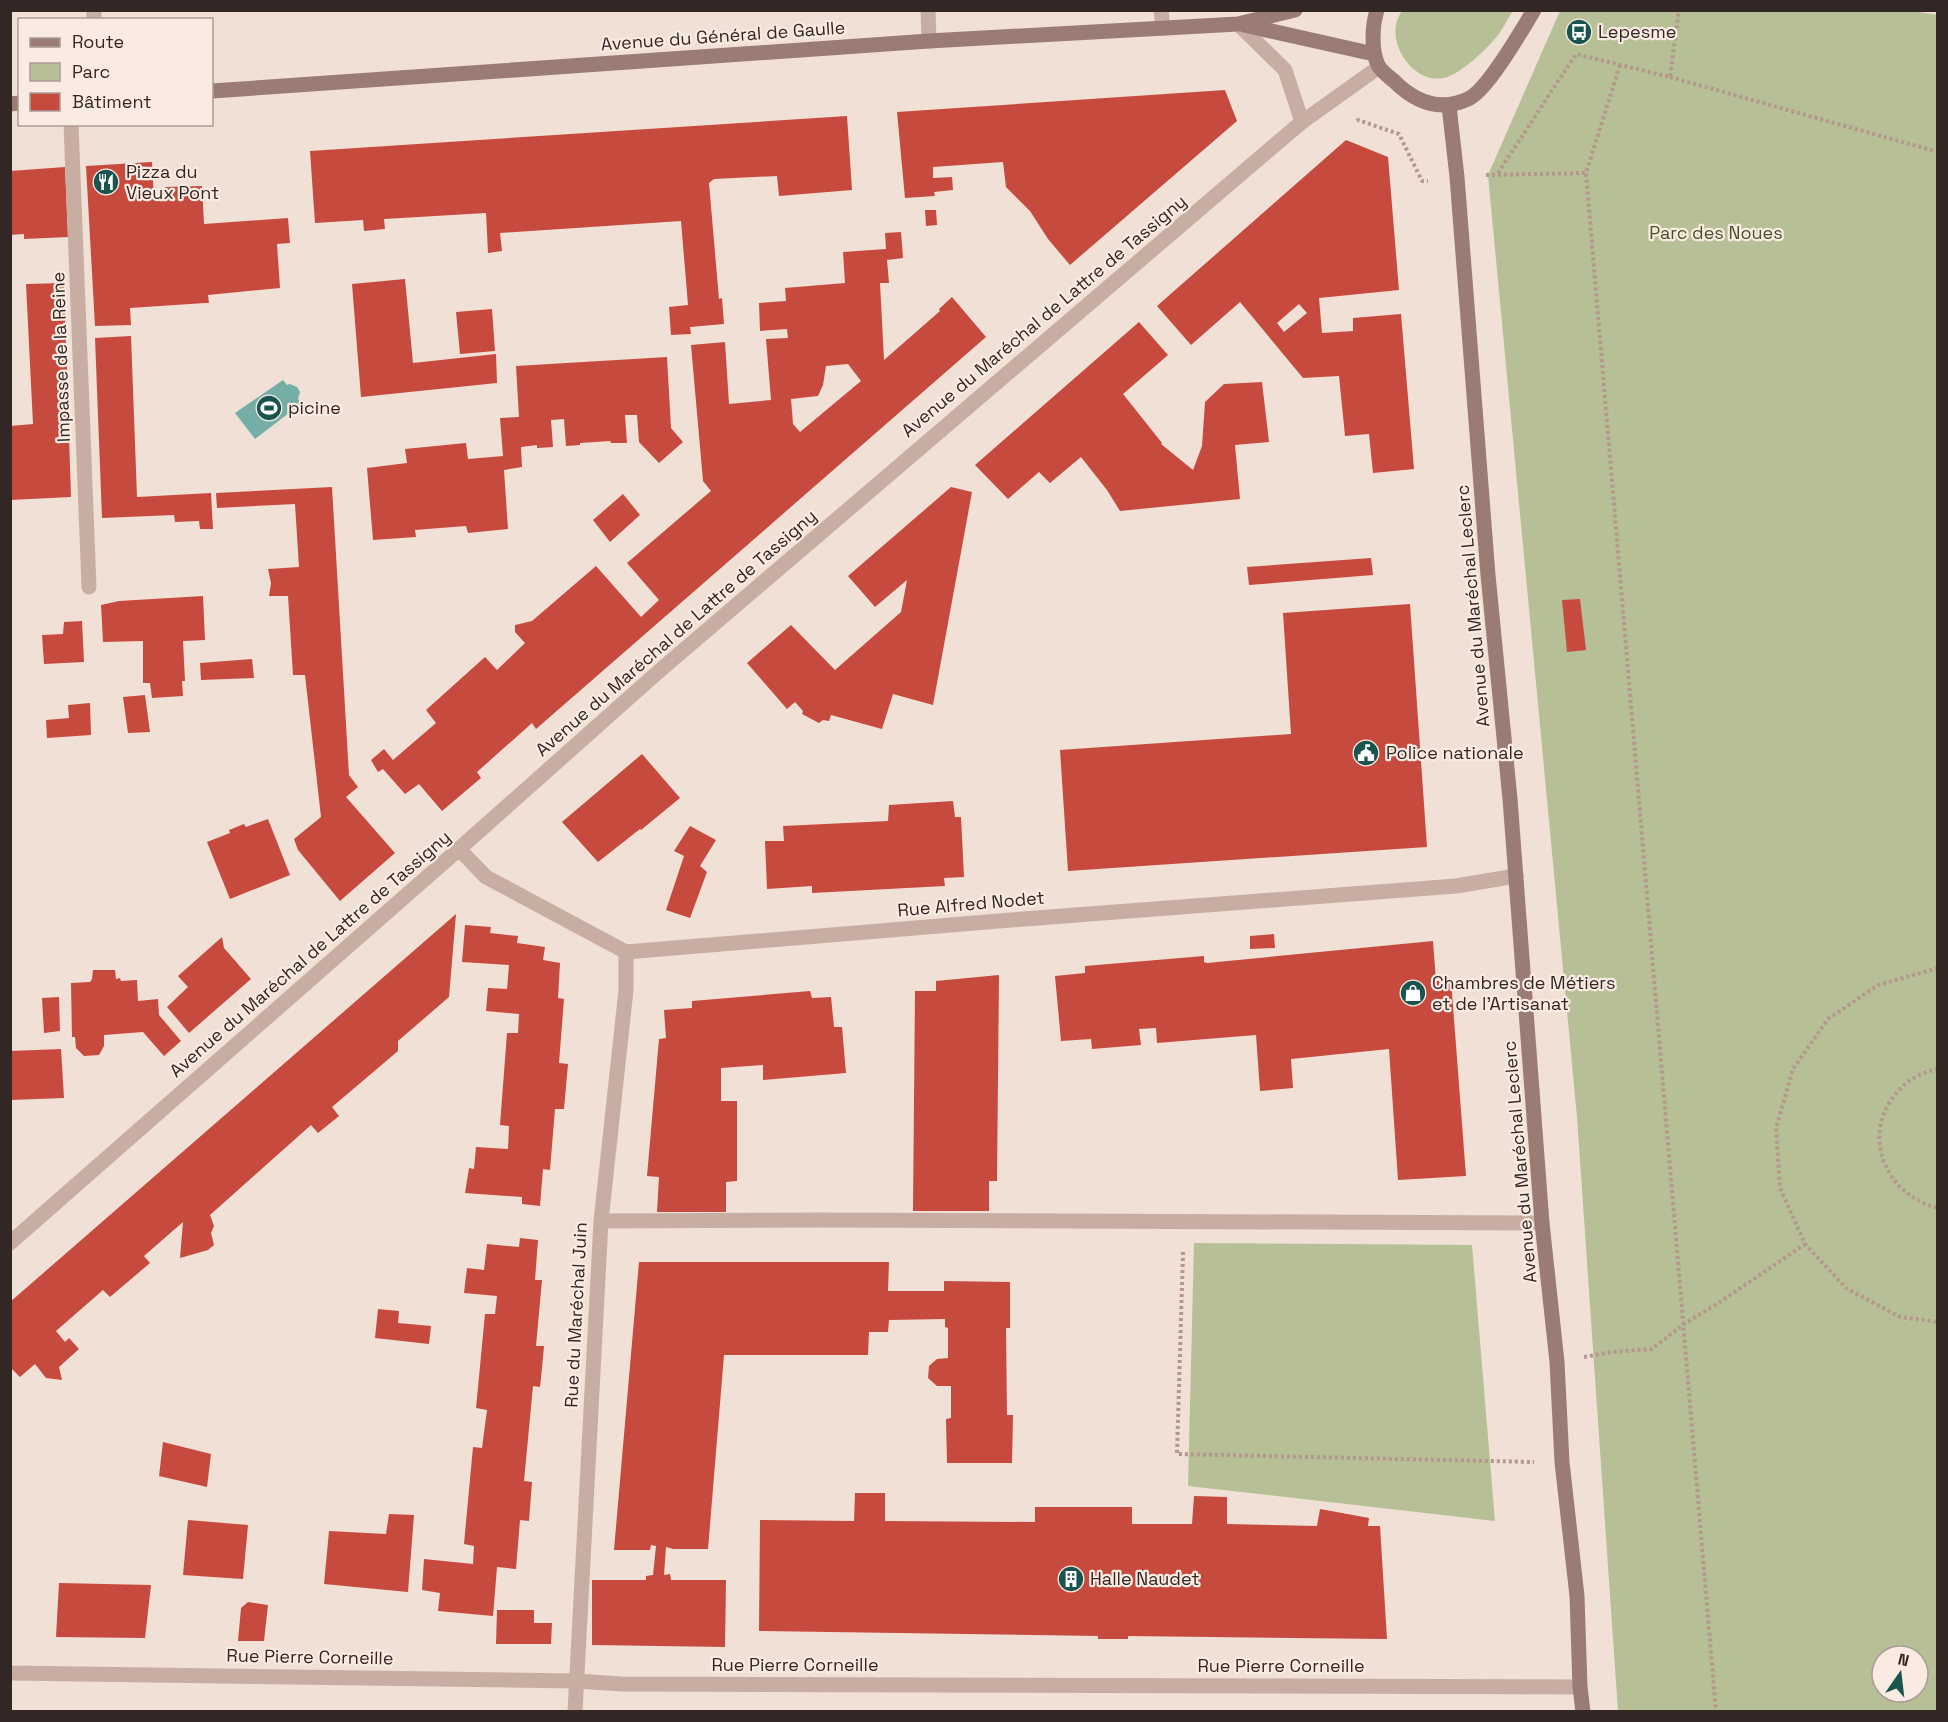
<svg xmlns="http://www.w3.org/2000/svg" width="1948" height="1722" font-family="'Space Grotesk',sans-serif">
	<rect width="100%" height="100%" fill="#f0e0d6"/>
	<g fill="#b7bf96" fill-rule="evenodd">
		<path d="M1403,10h110v1c-5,7 -9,16 -15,24 -10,13 -37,39 -54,43 -33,7 -63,-42 -41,-68z"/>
		<path d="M1908,10l29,5v1696h-319l-41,-594 -89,-942 72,-164zM1882,1656h36v36h-36z"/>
		<path d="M1194,1243l278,2 23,276 -307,-35z"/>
	</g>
	<path fill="#75ada7" d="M283,380l4,5 3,-1 7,3 3,5 -2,7 4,4 -47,36 -20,-26z"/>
	<g fill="#c74a3e" fill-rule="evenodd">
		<path d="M1225,90l12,31 -167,144 -22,-26 -18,-28 -24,-24 -3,-25 -70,5v11l19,-1 1,13 -19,2 1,4 -30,2 -8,-86z"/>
		<path d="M847,116l5,74 -73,6 -2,-20 -63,3 -5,4 10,116 3,-1 2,26 -34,3 1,7 -20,1 -2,-28 19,-2 -7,-84 -181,12 2,18 -14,2 -2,-40 -102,6 1,10 -21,2 -1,-11 -48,3 -5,-72z"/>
		<path d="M1346,140l42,17 11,133 -80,8 3,35 31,-2v-13l48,-4 13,155 -41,4 -4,-39 -24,2 -6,-60 -36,2 -63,-76 -49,43 -34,-39zM1299,304l8,9 -23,19 -7,-9z"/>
		<path d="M152,162l2,37 12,-2 -1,-10 37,-1 2,38 84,-6 2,25 -13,1 3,44 -72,7 1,8h-4l-75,5 1,17 -36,1 -9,-160z"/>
		<path d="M65,167l3,70 -44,2v-5l-14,1v-64z"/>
		<path d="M925,210h11l1,15 -11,1z"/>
		<path d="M901,232l2,26 -16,2 2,23h-9l4,77 56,-49 -1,-2 13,-12 34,40 -450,392 -4,-6 -55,49 4,6 -39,33 -23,-27 -14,10 -22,-25 -5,3 -7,-12 13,-11 9,11 43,-37 -10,-13 59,-53 12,13 28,-27 -10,-11v-7l17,-4 64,-55 45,51 18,-17 -32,-37 84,-72 -8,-10 -12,-136 34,-3 4,62 42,-4 -5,-61 22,-1 -1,-9 -27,2 -1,-28 27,-2 -1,-13 60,-5 -2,-31 43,-3 -1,-16zM848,364l13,17 -61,51 -7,-8 -2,-25 27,-3 5,-11 3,-19z"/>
		<path d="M405,279l8,84 83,-9 1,29 -136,14 -9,-113z"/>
		<path d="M64,283l7,214 -61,3v-74l23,-2 -7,-140z"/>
		<path d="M492,309l3,42 -35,3 -4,-42z"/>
		<path d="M1139,322l29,33 -45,39 39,49 -1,1 32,26 9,-24 3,-44 19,-18 38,-2 7,60 -34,3 5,54 -120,12 -13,-21 -26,-33 -31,26 -11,-11 -31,27 -33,-34z"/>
		<path d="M131,336l6,161 74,-4 2,36h-13l-1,-8 -24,1 -1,-7 -72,3 -7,-180z"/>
		<path d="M667,357l4,71 12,14 -24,21 -20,-21 -2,-27h-12l2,28h-16l-1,-2 -30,2v2l-14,1 -2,-27 -13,1 2,27 -16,1v-3l-16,2 1,20 -18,3 4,59 -40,4 -2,-7 -51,4 1,7 -43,3 -6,-72 40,-5 -2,-14 61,-6 2,16 35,-3 -3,-38 19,-1 -3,-51z"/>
		<path d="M332,487l17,288 9,12 -12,10 49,56 -55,48 -42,-51 -4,-11 27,-22 -16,-142h-12l-5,-79h-19l2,-13 -3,-14 31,-2 -4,-63 -78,4 -1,-15z"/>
		<path d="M951,487l21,5 -39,213 -40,-11 -11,35 -51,-14 -2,6 -6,-1 -4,3 -17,-9 1,-3 -8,-9 -8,7 -40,-46 44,-38 44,45 66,-58 6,-32 -32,27 -27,-31z"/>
		<path d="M623,494l17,21 -30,27 -17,-22z"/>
		<path d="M1371,558l2,17 -124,10 -2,-18z"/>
		<path d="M203,596l2,44 -22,1 2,40h-3l1,15 -31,2 -2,-15h-7v-42l-40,1 -2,-37 18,-4z"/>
		<path d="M1580,599l6,51 -19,2 -5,-52z"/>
		<path d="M1410,604l17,243 -359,24 -8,-121 231,-16 -8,-121z"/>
		<path d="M82,621l2,41 -40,2 -2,-29 21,-1 1,-12z"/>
		<path d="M252,659l2,19 -53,2 -1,-17z"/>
		<path d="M145,695l5,37 -22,1 -5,-36z"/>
		<path d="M90,703l1,32 -44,3 -1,-18 23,-2 -1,-13z"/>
		<path d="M642,754l38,44 -39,32 -1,-1 -42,33 -36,-40z"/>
		<path d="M953,801l2,16h6l3,60 -20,1 1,8 -133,7v-7l-45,3 -2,-48h19l-1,-15 105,-5 1,-16z"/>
		<path d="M268,819l22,56 -60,24 -23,-57 23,-9 -1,-3 15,-6 2,3z"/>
		<path d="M690,826l26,14 -16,26 7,6 -17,46 -24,-8 18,-54 -10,-5z"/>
		<path d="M456,914l-7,83 -51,44v10l-66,56 7,9 -21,17 -7,-8 -101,90 4,11 -3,7 3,12 -6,5 -28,8 3,-36 -39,34 6,7 -40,34 -7,-7 -47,41 9,11 4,-4 10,11 -20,18 3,13 -16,-2 -11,-14 -15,13 -10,-10v-65z"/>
		<path d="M465,925l26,2 -1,6 28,3 -1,7 28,4 -2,13 17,3 -2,35 6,1 -5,64 9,1 -4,45h-9l-5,61 -7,-1 -3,37 -18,-2v-7l-57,-4 4,-25 5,1 2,-22 32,2 1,-23 -9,-1 7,-92h11l1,-19 -33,-3 2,-23 19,1 2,-24 -47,-3z"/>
		<path d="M1274,934l1,14 -25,1v-13z"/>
		<path d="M222,937l2,11 27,31 -62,54 -22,-26 21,-20 -10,-11z"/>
		<path d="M1433,941l3,40 15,-1 15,196 -68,4 -9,-131 -98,10 2,29 -33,3 -4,-56 -99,8 -1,-15 -17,1 2,16 -49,4 -1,-10 -30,2 -6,-65 30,-3v-7l119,-10v6l3,1z"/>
		<path d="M93,970h22l1,9 4,-1 1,3 16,-1 1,21 20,-2 1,16 22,26 -17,15 -21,-24 -39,3v11l-5,9 -15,1 -8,-8 -1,-11h-3l-1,-54 19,-1 2,-3z"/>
		<path d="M999,975l-2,206h-8v30h-76l2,-220h21v-10z"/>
		<path d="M810,991l2,7 19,-1 3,30h8l4,46 -83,7v-15l-42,3v33h16v80l-11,1v30h-69l2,-35 -12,-1 12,-137 7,-1 -2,-28 28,-2v-7z"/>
		<path d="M59,997l1,34 -16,2 -2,-35z"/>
		<path d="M61,1049l3,49 -54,2v-49z"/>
		<path d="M520,1238l18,2 -3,40h7l-6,66h8l-2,22 -2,19 -7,-1 -9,95 8,1 -3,39 -9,-1 -4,49 -19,-2 -4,49 -55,-5 2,-18 -18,-3 2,-31 49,5 1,-18 -10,-2 9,-97 9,1 5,-38 -11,-2 9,-94h10l2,-18 -33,-3 3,-25 17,2 3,-26 32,3z"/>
		<path d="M639,1262h250l-1,29h56v-10l66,1v46h-4l1,87h6l-1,48h-65l-1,-44 5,-1v-32h-14l-9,-8 1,-12 8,-7 11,-1v-30l-3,-1v-8l-56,1 -1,12h-19l-1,23h-144l-16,194h-35l-7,-2 -2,28 6,-1 1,6h55l-1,67 -133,-2v-65h54v-4l7,-1 3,-29 -5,-1 -1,5h-36z"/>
		<path d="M378,1309l21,2 -1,12 33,3 -2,18 -54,-6z"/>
		<path d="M163,1442l48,12 -4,33 -48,-11z"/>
		<path d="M855,1493h30v28l150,1v-15h97v17h60l2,-28 33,1v27l90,2 3,-17 49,9 -1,8h12l7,113 -259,-3v3h-30v-3l-339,-5 1,-111 94,1z"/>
		<path d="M389,1514l25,1 -6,77 -84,-8 5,-53 57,3z"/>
		<path d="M188,1520l60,5 -5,54 -60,-4z"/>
		<path d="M59,1583l92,2 -6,53 -89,-1z"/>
		<path d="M248,1602l20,3 -4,36h-26l3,-33z"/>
		<path d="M497,1610h37v13h18l-1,21h-55z"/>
	</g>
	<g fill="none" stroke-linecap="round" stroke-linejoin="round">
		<g stroke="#b4988d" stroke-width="4" stroke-dasharray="3 3" stroke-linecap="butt">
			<path d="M1620,65l-34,108 130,1539"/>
			<path d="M1670,77l268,75"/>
			<path d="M1357,121l1,-1 41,14 23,47h6"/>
			<path d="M1498,173l78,-119 94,23 9,-67"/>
			<path d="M1486,175l100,-2"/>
			<path d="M1938,968l-60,17 -50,34 -35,50 -17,59 4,60 25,56 41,44 54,29 38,5"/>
			<path d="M1938,1069c-15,3 -27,9 -37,19 -42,42 -19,106 37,120"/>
			<path d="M1183,1252l-6,202 357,8"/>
			<path d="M1584,1357l28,-5 40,-3 32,-25 33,-20 88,-60"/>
		</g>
		<g stroke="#c8aea2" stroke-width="15">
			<path d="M928,10l1,31"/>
			<path d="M1161,10l2,18"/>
			<path d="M71,124l18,463"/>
		</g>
		<path stroke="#c8aea2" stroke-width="15" d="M601,1221l216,-1 725,3"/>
		<g stroke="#c8aea2" stroke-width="15">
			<path d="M94,20v-10"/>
			<path d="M1238,24l47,46 17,52"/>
			<path d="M459,849l27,28 140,75 385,-32 445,-34 60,-10"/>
			<path d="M10,1243l449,-394 199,-177 618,-528 26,-22 77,-55"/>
			<path d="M10,1673l566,8 46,3 958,3"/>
			<path d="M575,1712l26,-491 25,-231v-38"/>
		</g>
		<g stroke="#9b7c74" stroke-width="15">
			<path d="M1377,10c-5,17 -6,39 1,55 3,6 10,11 16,16 21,21 46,31 74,18 19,-8 54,-69 66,-89"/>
			<path d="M1244,25l130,29"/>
			<path d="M212,91l717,-50 309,-17 57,-14"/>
			<path d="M10,104l10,-1"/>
			<path d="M1449,106l8,71 31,398 22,224 32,424 15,139 5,100 15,134 3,91 3,25"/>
		</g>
	</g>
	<defs>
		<g id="bus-disc" transform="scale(1.35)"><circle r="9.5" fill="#1a544f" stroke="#f9ebe2"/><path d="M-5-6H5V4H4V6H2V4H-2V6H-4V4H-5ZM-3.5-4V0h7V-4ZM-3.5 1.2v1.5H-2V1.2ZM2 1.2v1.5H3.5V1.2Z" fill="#fff"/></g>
		<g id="restaurant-disc" transform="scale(1.35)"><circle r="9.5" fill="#1a544f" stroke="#f9ebe2"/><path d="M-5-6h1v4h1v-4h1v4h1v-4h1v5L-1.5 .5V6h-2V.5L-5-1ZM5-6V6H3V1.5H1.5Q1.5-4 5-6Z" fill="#fff"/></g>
		<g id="stadium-disc" transform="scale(1.35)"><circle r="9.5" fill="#1a544f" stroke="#f9ebe2"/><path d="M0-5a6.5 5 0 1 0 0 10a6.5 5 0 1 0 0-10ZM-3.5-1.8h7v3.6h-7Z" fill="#fff"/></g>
		<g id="civic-disc" transform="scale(1.35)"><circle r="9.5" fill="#1a544f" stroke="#f9ebe2"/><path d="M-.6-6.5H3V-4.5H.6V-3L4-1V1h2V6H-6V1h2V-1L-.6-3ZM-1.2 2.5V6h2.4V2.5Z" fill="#fff"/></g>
		<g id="shop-disc" transform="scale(1.35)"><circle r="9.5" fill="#1a544f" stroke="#f9ebe2"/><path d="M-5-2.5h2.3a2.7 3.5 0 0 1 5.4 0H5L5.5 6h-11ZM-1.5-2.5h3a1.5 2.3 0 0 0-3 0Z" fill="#fff"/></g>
		<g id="building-disc" transform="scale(1.35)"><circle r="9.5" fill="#1a544f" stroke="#f9ebe2"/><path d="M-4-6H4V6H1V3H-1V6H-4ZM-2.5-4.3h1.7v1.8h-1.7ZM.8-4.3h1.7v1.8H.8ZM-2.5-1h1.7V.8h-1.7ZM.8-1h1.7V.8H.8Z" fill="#fff"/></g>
	</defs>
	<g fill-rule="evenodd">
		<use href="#bus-disc" x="1579" y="32"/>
		<use href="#restaurant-disc" x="106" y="182"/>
		<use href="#stadium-disc" x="269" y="408"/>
		<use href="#civic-disc" x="1366" y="753"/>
		<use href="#shop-disc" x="1413" y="993"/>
		<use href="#building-disc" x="1071" y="1579"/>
	</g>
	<g text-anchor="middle" stroke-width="4.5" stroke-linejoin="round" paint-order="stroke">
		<g font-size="18" fill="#332725" stroke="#f9ebe2" text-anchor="start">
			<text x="1598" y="38">Lepesme</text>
			<text x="126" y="178">Pizza du<tspan x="126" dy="21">Vieux Pont</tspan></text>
			<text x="288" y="414">picine</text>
			<text x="1386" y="759">Police nationale</text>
			<text x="1432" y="989">Chambres de Métiers<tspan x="1432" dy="21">et de l’Artisanat</tspan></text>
			<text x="1090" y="1585">Halle Naudet</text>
		</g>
		<g font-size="18" fill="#332725" stroke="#f9ebe2">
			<text transform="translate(723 36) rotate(-4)" y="6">Avenue du Général de Gaulle</text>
			<text transform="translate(1044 316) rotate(-40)" y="6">Avenue du Maréchal de Lattre de Tassigny</text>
			<text transform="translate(61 357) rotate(-92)" y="6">Impasse de la Reine</text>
			<text transform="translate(1473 606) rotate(-95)" y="6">Avenue du Maréchal Leclerc</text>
			<text transform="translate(676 633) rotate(-41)" y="6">Avenue du Maréchal de Lattre de Tassigny</text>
			<text transform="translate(971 904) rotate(-5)" y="6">Rue Alfred Nodet</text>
			<text transform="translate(310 954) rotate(-41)" y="6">Avenue du Maréchal de Lattre de Tassigny</text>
			<text transform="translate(1520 1162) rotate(-95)" y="6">Avenue du Maréchal Leclerc</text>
			<text transform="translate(576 1315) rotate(-87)" y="6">Rue du Maréchal Juin</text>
			<text transform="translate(310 1657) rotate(1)" y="6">Rue Pierre Corneille</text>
			<text x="795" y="1671">Rue Pierre Corneille</text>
			<text x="1281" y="1672">Rue Pierre Corneille</text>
		</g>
		<g font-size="18" fill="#485128" stroke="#f9ebe2">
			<text x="1716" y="239">Parc des Noues</text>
		</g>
	</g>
	<rect width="1948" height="1722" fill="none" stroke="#332725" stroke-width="24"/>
	<rect x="18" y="18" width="195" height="108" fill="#f9ebe2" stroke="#aa9d96" stroke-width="1.5"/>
	<rect x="30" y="38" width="30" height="9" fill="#9b7c74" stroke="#aa9d96" stroke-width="1.5"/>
	<text x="72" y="48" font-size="18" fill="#332725">Route</text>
	<rect x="30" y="63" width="30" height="18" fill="#b7bf96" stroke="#aa9d96" stroke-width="1.5"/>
	<text x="72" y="78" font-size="18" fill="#332725">Parc</text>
	<rect x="30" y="93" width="30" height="18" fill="#c74a3e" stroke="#aa9d96" stroke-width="1.5"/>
	<text x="72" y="108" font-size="18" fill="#332725">Bâtiment</text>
	<g transform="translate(1900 1674) rotate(14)"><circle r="28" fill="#f9ebe2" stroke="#aa9d96" stroke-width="1.5"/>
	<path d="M0-4.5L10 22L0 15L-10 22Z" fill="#1a544f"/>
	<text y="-9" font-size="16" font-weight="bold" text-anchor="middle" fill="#332725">N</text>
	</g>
</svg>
